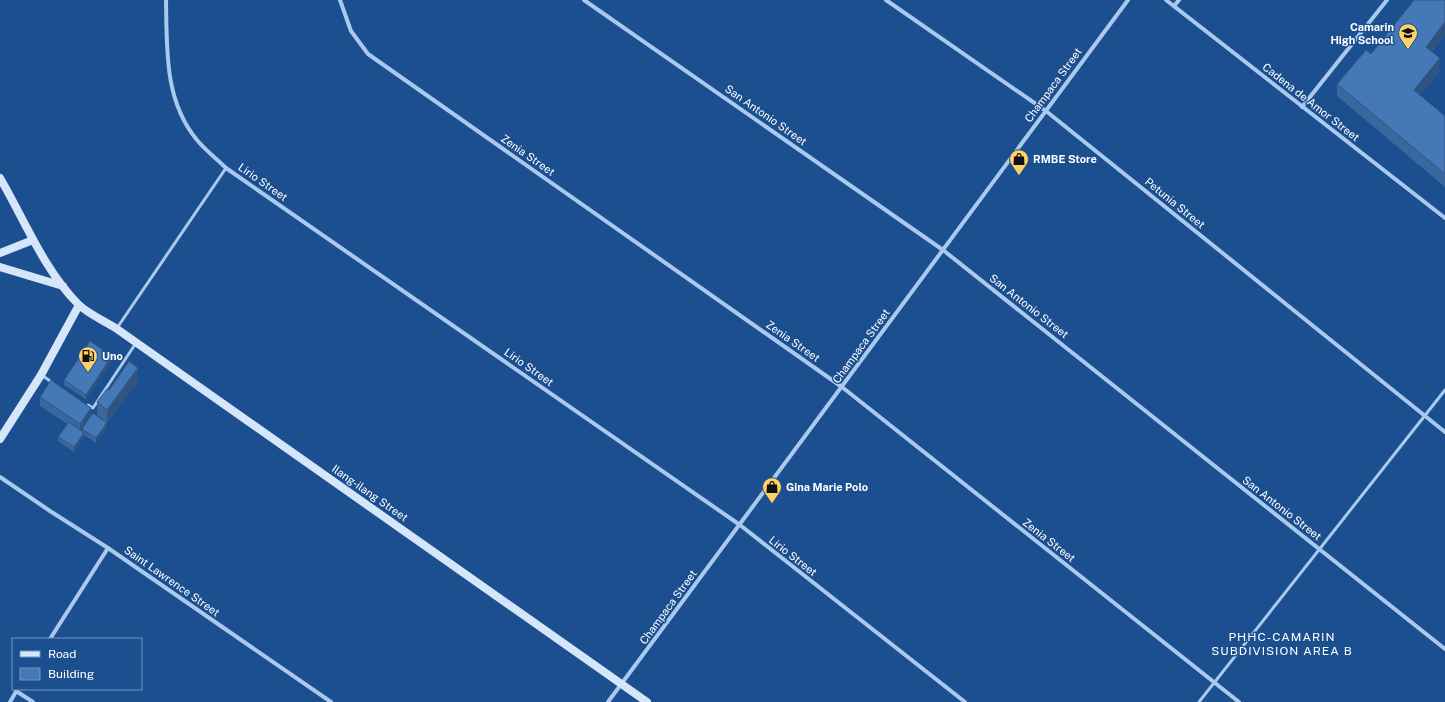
<svg xmlns="http://www.w3.org/2000/svg" width="1445" height="702" font-family="'Public Sans',sans-serif">
	<rect width="100%" height="100%" fill="#1b4f8f"/>
	<g fill="none" stroke-linecap="round" stroke-linejoin="round">
		<g stroke="#a9c9ee" stroke-width="3">
			<path d="M117,328l109,-160"/>
			<path d="M43,376l10,7"/>
			<path d="M88,405l5,3 43,-65"/>
			<path d="M1199,702l246,-312"/>
		</g>
		<g stroke="#a9c9ee" stroke-width="4">
			<path d="M166,0c1,49 -2,100 31,140 8,10 20,19 29,28l514,357 225,177"/>
			<path d="M340,0l11,31 17,23 474,333 397,315"/>
			<path d="M584,0l359,250 502,399"/>
			<path d="M886,0l160,111 399,321"/>
			<path d="M1166,0l279,218"/>
			<path d="M1174,6l5,-6"/>
			<path d="M1302,107l85,-107"/>
			<path d="M0,477l50,34 58,37 223,154"/>
			<path d="M50,639l58,-91"/>
			<path d="M16,691l17,11"/>
			<path d="M10,702l7,-12"/>
			<path d="M608,702l520,-702"/>
		</g>
		<g stroke="#d6e6fa" stroke-width="8">
			<path d="M0,178c24,41 44,92 78,126 10,10 27,17 39,25l530,373"/>
			<path d="M0,253l33,-13"/>
			<path d="M0,267l63,19"/>
			<path d="M0,439l41,-64 38,-70"/>
		</g>
	</g>
	<g fill="#3a679d">
		<path d="M1445,0v35l-13,17 8,19 -20,24 25,21v71l-108,-91v-12l34,-30z"/>
		<path d="M112,361l-26,38 -22,-14v-5z"/>
		<path d="M138,381l-31,42 -10,-8v-13l12,-12z"/>
		<path d="M40,397l51,18 16,12 -11,16 -12,-8v2l-10,15 -16,-11v-4l9,-13 -27,-18z"/>
	</g>
	<g fill="#305480">
		<path d="M1445,22v13l-19,24v-12z"/>
		<path d="M1440,58v13l-26,32v-13z"/>
		<path d="M112,356v5l-26,38v-4z"/>
		<path d="M138,368v13l-31,42v-13z"/>
		<path d="M91,408v8l-9,13v1l-2,3v-9z"/>
		<path d="M107,423v4l-11,16v-5z"/>
		<path d="M84,433v4l-10,15v-5z"/>
	</g>
	<g fill="#4478b7" stroke="#305480">
		<path d="M1414,0h31v22l-19,25 14,11 -26,32 31,26v58l-108,-90 29,-34 5,4z"/>
		<path d="M90,341l22,15 -26,39 -22,-15z"/>
		<path d="M129,361l9,7 -31,42 -10,-8 10,-13 2,1z"/>
		<path d="M51,380l40,28 -11,16 -40,-27z"/>
		<path d="M93,413l14,10 -11,15 -14,-9z"/>
		<path d="M69,422l15,11 -10,14 -16,-10z"/>
	</g>
	<defs>
		<g id="school-pin" transform="scale(1)"><path d="M0 17L-7.5 6A9.5 9.5 0 1 1 7.5 6Z" fill="#ffd166" stroke="#1b4f8f"/><path d="M0-5L7-2L0 1L-7-2ZM-4 1L0 2.5L4 1V4Q0 6-4 4Z" fill="#111"/></g>
		<g id="shop-pin" transform="scale(1)"><path d="M0 17L-7.5 6A9.5 9.5 0 1 1 7.5 6Z" fill="#ffd166" stroke="#1b4f8f"/><path d="M-5-2.5h2.3a2.7 3.5 0 0 1 5.4 0H5L5.5 6h-11ZM-1.5-2.5h3a1.5 2.3 0 0 0-3 0Z" fill="#111"/></g>
		<g id="fuel-pin" transform="scale(1)"><path d="M0 17L-7.5 6A9.5 9.5 0 1 1 7.5 6Z" fill="#ffd166" stroke="#1b4f8f"/><path d="M-5.5-6h7V0h2V4h1.3V-2.5L3-4.5l.8-.8L6-3V5H2.5V1h-1V6h-7ZM-4.2-4.7v3.2H.2V-4.7Z" fill="#111"/></g>
	</defs>
	<g fill-rule="evenodd">
		<use href="#school-pin" x="1408" y="33"/>
		<use href="#shop-pin" x="1019" y="159"/>
		<use href="#fuel-pin" x="88" y="356"/>
		<use href="#shop-pin" x="772" y="487"/>
	</g>
	<g text-anchor="middle" stroke-width="3" stroke-linejoin="round" paint-order="stroke">
		<g font-size="11" font-weight="bold" fill="#fff" stroke="#1b4f8f" text-anchor="start">
			<text x="1394" y="31" text-anchor="end">Camarin<tspan x="1394" dy="13">High School</tspan></text>
			<text x="1033" y="163">RMBE Store</text>
			<text x="102" y="360">Uno</text>
			<text x="786" y="491">Gina Marie Polo</text>
		</g>
		<g font-size="11" fill="#fff" stroke="#1b4f8f">
			<text transform="translate(1053 85) rotate(-54)" y="4">Champaca Street</text>
			<text transform="translate(1311 102) rotate(38)" y="4">Cadena de Amor Street</text>
			<text transform="translate(766 115) rotate(35)" y="4">San Antonio Street</text>
			<text transform="translate(528 155) rotate(35)" y="4">Zenia Street</text>
			<text transform="translate(263 182) rotate(35)" y="4">Lirio Street</text>
			<text transform="translate(1175 203) rotate(39)" y="4">Petunia Street</text>
			<text transform="translate(1029 306) rotate(38)" y="4">San Antonio Street</text>
			<text transform="translate(793 341) rotate(35)" y="4">Zenia Street</text>
			<text transform="translate(861 346) rotate(-54)" y="4">Champaca Street</text>
			<text transform="translate(529 367) rotate(35)" y="4">Lirio Street</text>
			<text transform="translate(370 493) rotate(35)" y="4">Ilang-ilang Street</text>
			<text transform="translate(1282 508) rotate(38)" y="4">San Antonio Street</text>
			<text transform="translate(1049 540) rotate(38)" y="4">Zenia Street</text>
			<text transform="translate(793 556) rotate(38)" y="4">Lirio Street</text>
			<text transform="translate(172 581) rotate(35)" y="4">Saint Lawrence Street</text>
			<text transform="translate(668 607) rotate(-54)" y="4">Champaca Street</text>
		</g>
		<g font-size="12" letter-spacing="1" fill="#fff" stroke="#1b4f8f">
			<text x="1282" y="641">PHHC-CAMARIN<tspan x="1282" dy="14">SUBDIVISION AREA B</tspan></text>
		</g>
	</g>
	<rect x="12" y="638" width="130" height="52" fill="#1b4f8f" stroke="#7695bc"/>
	<rect x="20" y="651" width="20" height="6" fill="#d6e6fa" stroke="#7695bc"/>
	<text x="48" y="658" font-size="12" fill="#ffffff">Road</text>
	<rect x="20" y="668" width="20" height="12" fill="#4478b7" stroke="#7695bc"/>
	<text x="48" y="678" font-size="12" fill="#ffffff">Building</text>
</svg>
